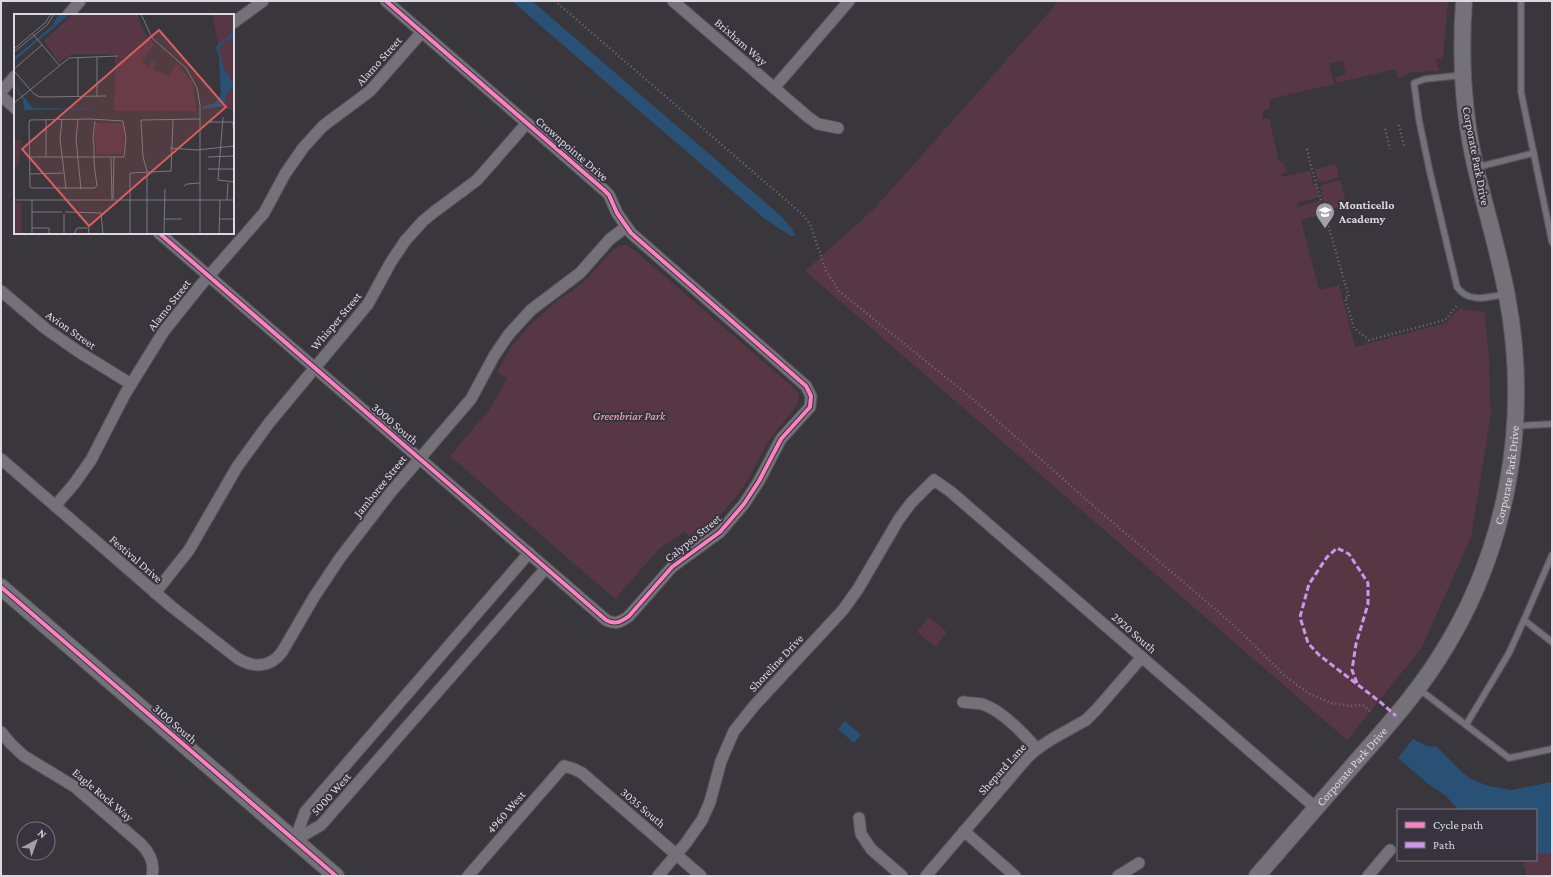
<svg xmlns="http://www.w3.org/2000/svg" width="1553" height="877" font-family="'Crimson Pro',serif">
	<rect width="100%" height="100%" fill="#39373c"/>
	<g fill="#573743">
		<path d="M1059,1h389l-5,58h-7l3,12 -28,1 -11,6 -3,-1 -2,-8 -58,14 -2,-6 11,-3 -3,-13 -14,3 5,20 -64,15v10l-8,2 1,8 6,-1 10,44h4l4,10 -6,2v3l29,-6 3,13h3l3,13 -22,6v4l23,-6 3,13 -22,6 18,70 20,-5 16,62 91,-24 14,-15c9,4 18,2 25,5v6l4,37 1,51h2l-21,130 -50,112 -74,91 -542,-469 69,-62z"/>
		<path d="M1336,164l3,13 -17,5 -4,-1 -3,-12z"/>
		<path d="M1340,180l7,26 -21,4 -6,-23 2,-2z"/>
		<path d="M626,245l7,4 161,139 5,7 -2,10 -28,35 -18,34 -11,18 -24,28 -24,20 -7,-9 -26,18 -44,50 -165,-143 40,-47 17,-31 -10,-6 15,-26 17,-20 30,-27 23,-15 32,-35 5,-3z"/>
		<path d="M929,617l18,15 -12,15 -18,-15z"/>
		<path d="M1552,828v48h-25l-5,-16h14v-15z"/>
	</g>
	<g fill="#295176">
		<path d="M512,1h20l249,215 11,13 3,6 -4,1 -26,-17z"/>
		<path d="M845,721l16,14 -7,8 -16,-14z"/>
		<path d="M1413,739l14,7 10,1 27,27 7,5 17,7 23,4 41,-8v72l-16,-1v-43h-77l-14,-15 -18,-12 -29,-25z"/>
	</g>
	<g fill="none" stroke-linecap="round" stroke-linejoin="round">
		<g stroke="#555459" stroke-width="8">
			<g id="lane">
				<path d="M1521,1v91l31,150"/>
				<path d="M1463,75l-38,4 -11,4 5,37 10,48 28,119c12,17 31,10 49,7"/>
				<path d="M1478,167l56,-14"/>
				<path d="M1516,426l36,-2"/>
				<path d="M1552,555l-28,65 28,22"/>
				<path d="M1419,689l90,69 43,-9"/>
				<path d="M1466,725l43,-72 15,-33"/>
			</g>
		</g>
		<g stroke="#555459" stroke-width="13">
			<g id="street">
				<path d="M673,1l135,116 10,7 20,4"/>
				<path d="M68,15l12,-14"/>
				<path d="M233,23l30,-22"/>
				<path d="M774,88l75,-87"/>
				<path d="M1,92l14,-16"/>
				<path d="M1,96l14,12"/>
				<path d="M159,233l447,387c9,5 15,2 23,-4l43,-49 48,-35 24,-28 15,-23 22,-42 29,-32 1,-11 -5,-10 -175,-153 -14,-20 -8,-18 -5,-5 -218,-189"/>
				<path d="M1,291l45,38 33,23 52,32"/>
				<path d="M1,459l171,148 65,51c16,10 33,10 45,-6l32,-55 26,-39 51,-66 80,-93 23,-43 15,-22 22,-24 49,-37 30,-34 16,-12"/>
				<path d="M55,506l19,-22 17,-24 34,-66 39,-63 36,-45 64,-73 21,-39 18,-26 20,-22 47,-35 52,-59"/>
				<path d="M155,593l34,-43 48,-83 32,-44 99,-119 23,-42 14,-21 18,-20 11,-9 43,-32 50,-57"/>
				<path d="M963,702c6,1 13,1 19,2 19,6 42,30 55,45"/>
				<path d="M1,732l10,12 13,12 51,31 66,57c9,9 14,19 11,32"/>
				<path d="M859,818l2,16 10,15 31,27"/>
				<path d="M964,831l51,45"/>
				<path d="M295,840l10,-28 224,-259"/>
				<path d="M295,840l26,-15 225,-257"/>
				<path d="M468,876l96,-110 10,3 8,4 119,103"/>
				<path d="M658,876l28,-33 16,-23 8,-18 11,-41 13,-30 20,-25 89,-96 15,-21 41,-70 12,-16 23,-23 17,12 365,316"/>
				<path d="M926,876l101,-118 10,-9 15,-10 34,-19 11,-11 45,-52"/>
				<path d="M1118,876l21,-13"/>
				<path d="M1368,876l22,-26"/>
			</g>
		</g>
		<g stroke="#555459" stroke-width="18">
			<g id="secondary">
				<path d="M1,587l335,289"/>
				<path id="s1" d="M1257,876c33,-38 65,-75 98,-113 29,-33 58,-65 82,-102 70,-107 94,-239 70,-365 -8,-43 -21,-85 -31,-127 -13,-55 -16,-112 -12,-168"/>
			</g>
		</g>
		<g stroke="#6f6d71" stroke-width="2.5" stroke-dasharray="1 3" stroke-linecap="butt">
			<path d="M555,1l247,213 8,10 16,47 13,20 135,109 123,109 110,93 34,30 44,44 23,17 23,10 19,3 13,-1 7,6"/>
			<path d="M1399,125l5,21"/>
			<path d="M1385,129l5,20"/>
			<path d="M1307,149l4,17 38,131 -4,1 9,30 15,12 76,-20 13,-16"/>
		</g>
		<use href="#lane" stroke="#747278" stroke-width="5.5"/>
		<use href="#street" stroke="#747278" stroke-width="11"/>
		<use href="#secondary" stroke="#747278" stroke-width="16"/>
		<path stroke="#d193ec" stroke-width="3" stroke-dasharray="6 3" stroke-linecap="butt" d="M1357,683l-5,-13 4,-26 12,-40v-21l-19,-29 -12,-6 -10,9 -18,27 -9,33 8,26 11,12 60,46 17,15"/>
		<g stroke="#38343f" stroke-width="6">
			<g id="cycleway">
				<path d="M159,233l447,387c9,5 15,2 23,-4l43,-49 48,-35 24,-28 15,-23 22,-42 29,-32 1,-11 -5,-10 -175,-153 -14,-20 -8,-18 -5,-5 -218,-189"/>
				<path d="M1,587l335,289"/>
			</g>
		</g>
		<use href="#cycleway" stroke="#ff80c0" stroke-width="4"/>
	</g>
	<defs>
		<g id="school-pin" transform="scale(1)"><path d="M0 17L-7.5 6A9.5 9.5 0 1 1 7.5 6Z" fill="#a3a0a7" stroke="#38343f"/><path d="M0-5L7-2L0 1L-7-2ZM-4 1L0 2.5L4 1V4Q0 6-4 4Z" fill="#fff"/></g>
	</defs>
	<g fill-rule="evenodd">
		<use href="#school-pin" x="1325" y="212"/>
	</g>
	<g text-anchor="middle" stroke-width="4" stroke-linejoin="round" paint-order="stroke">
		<g font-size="12" fill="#dcd9e0" stroke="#38343f">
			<text transform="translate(741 42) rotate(41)" y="4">Brixham Way</text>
			<text transform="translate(379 61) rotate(-48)" y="4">Alamo Street</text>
			<text transform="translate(572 149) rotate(41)" y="4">Crownpointe Drive</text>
			<text transform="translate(1476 156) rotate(79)" y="4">Corporate Park Drive</text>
			<text transform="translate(169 305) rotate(-52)" y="4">Alamo Street</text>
			<text transform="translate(336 321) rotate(-50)" y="4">Whisper Street</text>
			<text transform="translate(71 330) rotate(35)" y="4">Avion Street</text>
			<text transform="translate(395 424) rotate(41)" y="4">3000 South</text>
			<text dy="4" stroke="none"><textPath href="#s1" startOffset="481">Corporate Park Drive</textPath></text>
			<text transform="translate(380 486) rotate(-51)" y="4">Jamboree Street</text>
			<text transform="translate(693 538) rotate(-39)" y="4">Calypso Street</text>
			<text transform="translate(136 559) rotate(41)" y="4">Festival Drive</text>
			<text transform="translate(1134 633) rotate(41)" y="4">2920 South</text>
			<text transform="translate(776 663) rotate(-47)" y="4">Shoreline Drive</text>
			<text transform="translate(175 724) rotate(41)" y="4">3100 South</text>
			<text dy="4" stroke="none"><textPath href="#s1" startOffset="145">Corporate Park Drive</textPath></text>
			<text transform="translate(1002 769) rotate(-48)" y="4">Shepard Lane</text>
			<text transform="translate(331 794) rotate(-48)" y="4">5000 West</text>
			<text transform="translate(103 795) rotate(40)" y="4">Eagle Rock Way</text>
			<text transform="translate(643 808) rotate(40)" y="4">3035 South</text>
			<text transform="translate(506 812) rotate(-49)" y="4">4960 West</text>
		</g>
		<g font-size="12" font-weight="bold" fill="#dcd9e0" stroke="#38343f" text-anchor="start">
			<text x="1339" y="209">Monticello<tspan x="1339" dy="14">Academy</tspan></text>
		</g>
		<g font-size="12" font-style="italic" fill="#f8b0c8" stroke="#38343f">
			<text x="629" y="420">Greenbriar Park</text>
		</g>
	</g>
	<g transform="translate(14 14)">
		<rect width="220" height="220" fill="#39373c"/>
		<path d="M59,0h65l3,13 13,18 -12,17 7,4 3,-5 4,3 -2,5 14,7 9,-13 16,21 4,27h-83l1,-57h-43l-13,8 -15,-21zM198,0h22v96l-12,-2 1,-42zM82,109h27l2,17 -3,14 -25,1 -3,-19zM0,126h7l-2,25h-5zM0,189h7l1,31h-8z" fill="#573743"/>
		<path d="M45,0h11l-56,47v-3l38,-32zM218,0h2v24l-9,3 -6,8 5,20 6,8v4l4,1v5l-6,4 -5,15 -20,3v-3l12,-3 6,-8 -2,-37 -3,-12 14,-10 4,-13zM0,72l19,22 77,1 -86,1 -1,-10z" fill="#295176"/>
		<path fill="none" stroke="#7a787e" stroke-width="1" d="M127,0l11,24 34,30 11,20 3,17v95M19,20l26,31M0,35l31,-26 6,-9M0,38l33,-27 7,-11M64,43v40M83,43v40M0,55l28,-24M0,57l20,23 6,3 66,-1M0,89l55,-45 49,-2M32,105v38M48,105l-2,20 6,50M64,105l-2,20 5,50M195,108h25M219,108l1,18M156,134l27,2 37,-4M16,143h94l2,-19 -3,-17 -33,-2 -60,1 -1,3 1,63 1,2h64l2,-3 -2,-13 -1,-10v-14l-1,-10 2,-17M194,143l26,-1M97,144l1,42M194,155h26M16,160l33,-1M204,166l5,-63M204,166l16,2M170,172l3,-2 13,-1M99,185l1,-42M0,186h220M18,186v34M186,186v34M213,186l1,-17M18,198h30M51,198l36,1 2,21M50,200v20M150,205h18M206,205h14M18,214h17v6M60,220l3,-6h12l-1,6M116,220v-61l41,-2 2,-51M133,220v-63l-4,-14 -2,-37 59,-1M150,220l1,-45M205,220l1,-34"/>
		<path fill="#d85d5f" fill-opacity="0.15" stroke="#d85d5f" stroke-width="2" d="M145,16l67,77 -137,119 -67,-77z"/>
		<rect width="220" height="220" fill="none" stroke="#dcd9e0" stroke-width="2"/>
	</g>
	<rect width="1553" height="877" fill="none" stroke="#dcd9e0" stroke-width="4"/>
	<rect x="1397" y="809" width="140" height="52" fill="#38343f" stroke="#7a767f"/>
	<rect x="1405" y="822" width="20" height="6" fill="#ff80c0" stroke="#7a767f"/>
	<text x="1433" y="829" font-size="12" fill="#dcd9e0">Cycle path</text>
	<rect x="1405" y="842" width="20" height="6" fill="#d193ec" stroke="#7a767f"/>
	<text x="1433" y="849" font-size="12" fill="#dcd9e0">Path</text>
	<g transform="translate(36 841) rotate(41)"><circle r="19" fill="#38343f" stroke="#7a767f"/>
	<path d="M0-3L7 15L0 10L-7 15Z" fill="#a3a0a7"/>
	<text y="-6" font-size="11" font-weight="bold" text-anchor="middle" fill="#dcd9e0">N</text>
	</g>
</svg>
